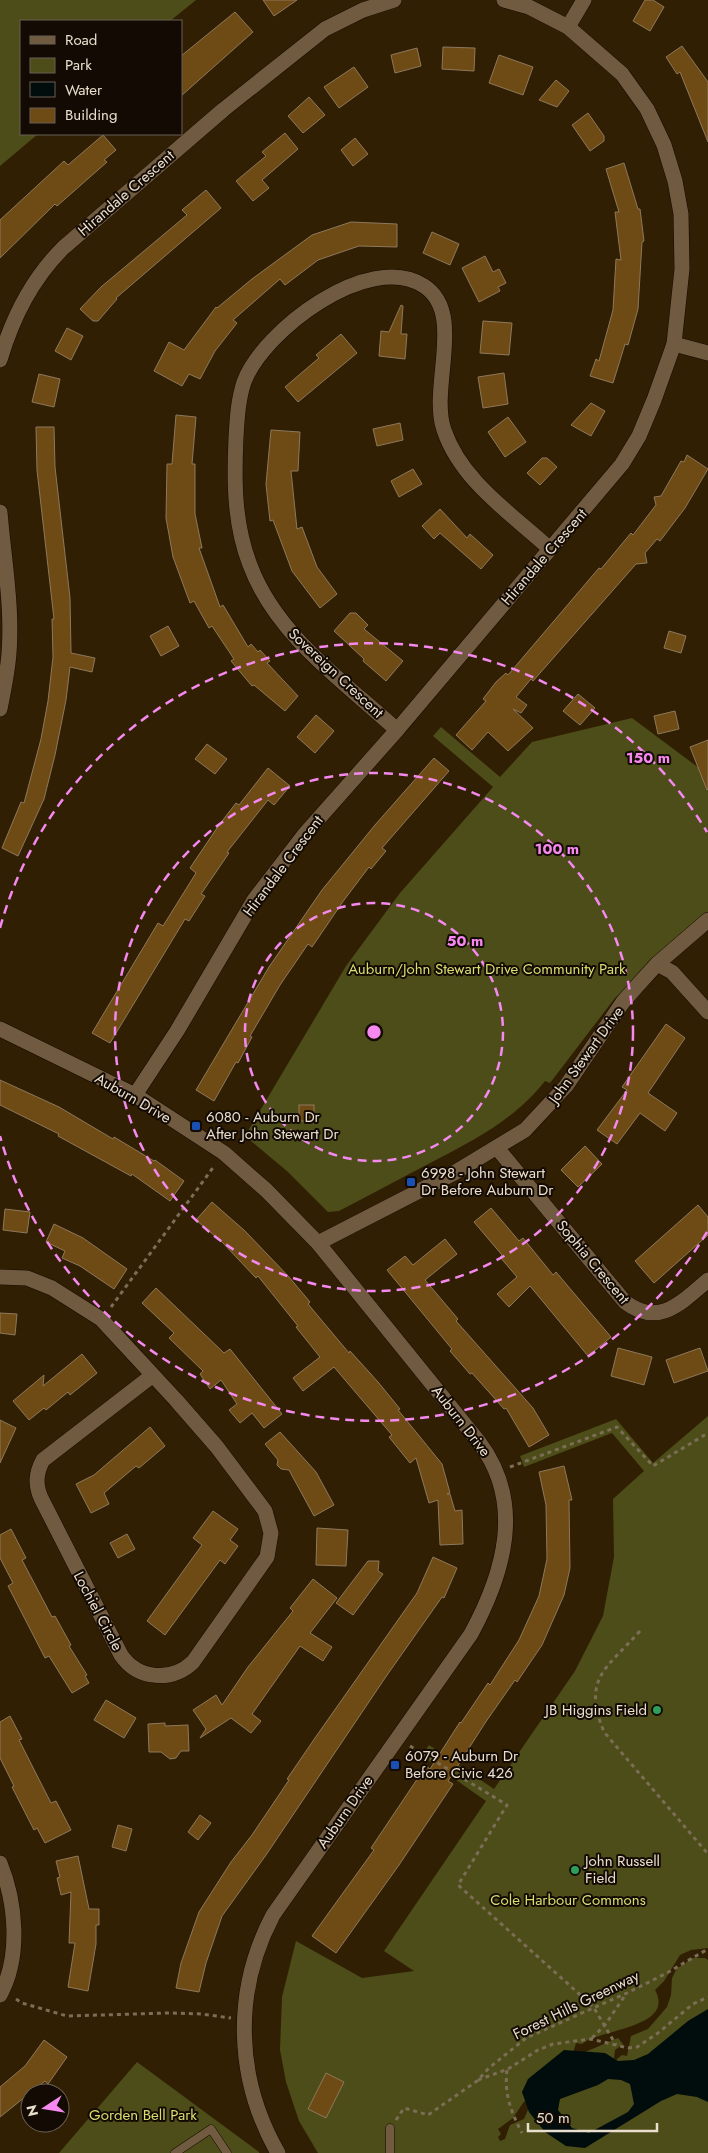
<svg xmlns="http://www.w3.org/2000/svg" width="708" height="2153" font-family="Jost,sans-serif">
	<rect width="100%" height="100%" fill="#311f04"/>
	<g fill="#4c4d18">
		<path d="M0,0h196l-26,21h-149v113h17l-38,32z"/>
		<path d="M632,718l71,53 5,6v138l-93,83 -65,85 -5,-2c-30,38 -69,58 -111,80 -32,17 -63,33 -95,50l-11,1 -40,-40 -43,-36 101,-170 54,-73 93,-106 -60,-51 8,-9 59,50 32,-35z"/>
		<path d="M708,1416v532l-17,2 -11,5 -16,26 -9,9c21,38 -56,39 -73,54l-6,-1 -3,10 -50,50 -10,15 -15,11 3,5 -3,3 2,4 5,-2 5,-14 14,-6 6,-14 55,-53 33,-14 5,6 -8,6 -1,8 2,2 6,-5 5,1 4,-20 17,-7 19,-22 4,-12 1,-17 5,-10 8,-4 5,-6h15l3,2v193h-390l-19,-32 -13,-39 -6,-32 2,-53 14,-56 66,37 52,-7 -30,-20 102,-150 -64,-45 7,-11 65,44 81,-118 28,-55 11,-59 -1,-58 31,-28 -32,-38 -88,34 -4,-11 96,-37 37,44z"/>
		<path d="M137,2062l122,90v1h-200z"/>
	</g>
	<path fill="#010c0c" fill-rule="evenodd" d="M708,2009v93l-11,-5 -20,-3 -16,7 -76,47 -19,-2 -21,-14 -16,-20 -7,-20 6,-13 36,-29 41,3 13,8 16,-1 14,-6 40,-33zM608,2079l13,1 9,4 4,20 -6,8 -39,21 -17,-5 -14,-18 2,-11 38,-14z"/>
	<g fill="#6e4b14" stroke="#8e785c">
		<path d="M263,0h34l-23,16z"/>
		<path d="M645,0h8l11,7 -14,24 -17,-10z"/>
		<path d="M235,12l18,20 -72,64v-40z"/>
		<path d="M682,46l26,36v60l-28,-70 -3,2 -11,-17z"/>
		<path d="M443,47l32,1 -1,23 -32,-2z"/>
		<path d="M417,48l4,18 -26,7 -4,-18z"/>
		<path d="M499,55l34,12 -10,28 -34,-12z"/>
		<path d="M354,67l14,20 -29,21 -15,-21z"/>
		<path d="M556,80l13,11 -12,16 -18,-7z"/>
		<path d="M309,97l16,18 -22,18 -15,-17z"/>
		<path d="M588,113l16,23v5l-14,10 -18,-26z"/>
		<path d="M285,133l13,16 -36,31 7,8 -16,13 -17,-20 30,-25 -4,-4z"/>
		<path d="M103,135l13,15 -12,10 3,2 -50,44 -2,-2 -55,54v-38l64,-59 4,4z"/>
		<path d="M355,138l13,16 -15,12 -12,-16z"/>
		<path d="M624,163l14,46h2l4,32 -2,1 -4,67 -10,36 -3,-1 -12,39 -23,-7 6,-17 3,2 14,-51 3,-51 5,1 -6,-48h4l-13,-43z"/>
		<path d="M206,190l15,18 -105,90 1,1 -19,22h-5l-13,-12 21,-22 86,-72 -5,-5z"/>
		<path d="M351,222l46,2v23l-38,-1 -41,14 -33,25 -5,-6 -47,41 4,3 -22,28 -15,28 -11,-5 -7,12 -28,-15 15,-29 15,8 32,-43 1,1 35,-29 60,-44z"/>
		<path d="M432,232l27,12 -9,21 -27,-12z"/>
		<path d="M485,256l8,16 6,-3 7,14 -8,4 2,4 -21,11 -17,-34z"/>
		<path d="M401,305l2,1 -2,28h6l-2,25 -26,-3 2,-25 8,1z"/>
		<path d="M483,321l29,2 -3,32 -29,-2z"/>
		<path d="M67,328l16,8 -12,24 -16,-9z"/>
		<path d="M341,334l16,19 -59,49 -13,-15 34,-29 -3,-3z"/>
		<path d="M504,373l4,31 -25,4 -5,-31z"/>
		<path d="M39,374l21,5 -6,28 -22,-5z"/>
		<path d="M591,403l14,8 -14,25 -20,-11z"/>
		<path d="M176,415l20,2 -4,47h3v50l7,34h-3l21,59 3,-2 25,42 3,-3 7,8 2,-2 10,11 -3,2 31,33 -13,15 -31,-26 -2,1 -21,-25 3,-2 -22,-33 -3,2 -15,-27 -4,2 -17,-46 -7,-39 1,-54h5z"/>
		<path d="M508,417l18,25 -21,15 -17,-25z"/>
		<path d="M400,423l3,17 -26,6 -4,-17z"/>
		<path d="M36,427h18l1,40 15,131 1,55 24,5 -3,14 -22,-5 -4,33 -11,55 -11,44 -26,57 -16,-8 19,-46 3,1 17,-64 7,-38 5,-44 -1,-38h2l-17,-149z"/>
		<path d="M271,430l29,2 -2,39h-7l6,58 5,-2 15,40 20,27 -17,14 -28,-37 -19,-51 -3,1 -4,-37z"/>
		<path d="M687,455l21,14 -23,39 -25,33 -3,-2 -12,14 2,10 -11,1 -103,117 -2,-2 -15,18 11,8 -6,8 -8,-4 20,19 -25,23 -20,-19 -16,18 -16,-15 30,-34 -3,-2 13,-17 10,-9 2,2 91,-107 2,1 30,-36 2,2 23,-30 -2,-8 7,-1 20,-35 3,1z"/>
		<path d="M542,458h5l10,9 -17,18 -13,-12z"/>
		<path d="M413,469l9,15 -23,13 -8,-16z"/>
		<path d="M440,509l27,29 3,-4 23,21 -12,14 -41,-36 -6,6 -12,-13z"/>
		<path d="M350,613h6l12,12 -4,4 39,32 -17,20 -23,-20 1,-2 -30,-28z"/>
		<path d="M168,626l11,20 -18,10 -11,-20z"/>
		<path d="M669,631l17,5 -5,17 -17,-5z"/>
		<path d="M578,694l17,14 -15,17 -17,-14z"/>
		<path d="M675,711l4,18 -21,5 -4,-18z"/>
		<path d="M316,715l18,16 -19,22 -18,-16z"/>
		<path d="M708,740v49l-1,1 -17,-43z"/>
		<path d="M207,744l20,15 -12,15 -20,-15z"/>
		<path d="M434,758l15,13 -67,77 4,3 -15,18 -2,-2 -25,33 -32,47 -4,-3 -28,41 -30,51 2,1 -14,26 -2,-1 -22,39 -18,-11 73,-123 53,-77 53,-65z"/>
		<path d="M268,768l22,18 -16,19 -6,-5 -41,52 2,1 -28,41 4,2 -16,25 -4,-2 -75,124 -18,-10 66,-110 5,3 33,-53 -6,-5 29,-43 17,-22 3,2z"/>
		<path d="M666,1024l19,14 -37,55 29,20 -12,18 -25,-18 -23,31 -20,-14 30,-40 -5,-3z"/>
		<path d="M0,1080l59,27 54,32 1,-2 40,24 1,-1 29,21 -14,20 -38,-27 -1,2 -73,-40 1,-2 -59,-29z"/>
		<rect x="299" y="1105" width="15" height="16"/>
		<path d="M585,1146l17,18 -24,23 -17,-17z"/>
		<path d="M212,1202l33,29 44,46 21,25 -2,2 41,49 1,-2 28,31 22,27 -2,1 44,54 8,29 -3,1h3l5,17 7,-1 1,34 -23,1 -2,-45 -9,3 -13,-45 -6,5 -21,-26 3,-2 -58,-68 -31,24 -10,-13 27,-21 -24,-30 2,-1 -40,-50 -2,2 -34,-36 -26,-22z"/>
		<path d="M698,1205l10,12v18l-54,48 -19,-22z"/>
		<path d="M491,1208l28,33 4,-3 30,37 3,-3 55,65 -23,19 -58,-70 -21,21 -12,-13 20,-17 -17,-20 2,-2 -28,-33z"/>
		<path d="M5,1209l25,3 -3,21 -24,-3z"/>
		<path d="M54,1224l29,14 44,31 -13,20 -34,-23 -18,-8 3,-7 -19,-9z"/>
		<path d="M445,1239l12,15 -32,26 33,39 -2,2 77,87 16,27 -20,12 -23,-39 -2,1 -32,-36 -2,1 -20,-23 2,-2 -65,-79 18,-14 8,9z"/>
		<path d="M156,1288l68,65 6,-4 52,65 -18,14 -12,-15 -12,10 -11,-13 8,-6 -16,-24 -11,9 -10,-15 3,-3 -34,-33 5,-5 -32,-30z"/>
		<path d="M0,1313l17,1 -2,21 -15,-2z"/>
		<path d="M618,1348l34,9 -8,28 -33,-9z"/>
		<path d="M700,1348l8,23 -34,12 -8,-23z"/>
		<path d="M82,1354l15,19 -27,22 -2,-3 -22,18 -2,-2 -15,12 -16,-19 31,-26 -1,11z"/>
		<path d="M0,1420l16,8 -16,35z"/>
		<path d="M150,1427l15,19 -26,22 -3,-2 -32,27 5,11 -18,9 -15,-29 18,-9z"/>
		<path d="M280,1432l36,40 18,33 -20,11 -25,-46 -8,-1 -4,-4 1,-5 -13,-16z"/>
		<path d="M564,1466l8,34h-3l1,68 -6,27 -22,50 -25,37 -2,-2 -30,43 -37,58 5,3 -54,81 -63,88 -24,-17 62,-86 -3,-2 55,-82 4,3 30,-47 1,1 27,-40 2,2 29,-45 20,-44 8,-37 -1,-54 -7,-33z"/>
		<path d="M213,1511l25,18 -8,11 8,6 -13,18 -5,-4 -55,75 -18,-14 55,-76 -9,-7z"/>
		<path d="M317,1528l31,2 -2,36 -30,-1z"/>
		<path d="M11,1529l15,29 -4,2 30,57 3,-1 16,29 -2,1 18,29 -2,1 4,7 -17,10 -23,-37 -4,2 -37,-72 5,-3 -13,-25v-23z"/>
		<path d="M127,1534l8,15 -17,9 -8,-15z"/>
		<path d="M433,1557l24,11 -13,30 -2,-1 -57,81 -119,177 -44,61 -16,47 -7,29 -23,-4 5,-25 18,-51 32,-50 21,-27 37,-55 -2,-1 28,-41 102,-145z"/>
		<path d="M368,1561h11l-1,10 5,3 -30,41 -17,-12z"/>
		<path d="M313,1579l24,19 -27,35 22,14 -9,14 -23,-15 -48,68 9,7 -10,12 -20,-15 -31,20 6,-9 -13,-19 23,-15 6,10 26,-38 45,-56 -3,-3z"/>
		<path d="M106,1700l30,18 -12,20 -30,-18z"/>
		<path d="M10,1716l12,23 -3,1 32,63 5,-2 15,29 -26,13 -8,-15 -3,2 -22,-43 2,-1 -14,-28v-36z"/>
		<path d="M165,1723v3l23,-1 1,26h-8l-5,7 -6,1 -9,-7h-12l-1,-28z"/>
		<path d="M200,1815l11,8 -13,17 -10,-8z"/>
		<path d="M118,1825l14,4 -6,22 -14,-4z"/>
		<path d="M78,1856l11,53h10v16h-3v19l-8,47 -20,-4 7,-44h-6l2,-51 -10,3 -4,-17 3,-1 -4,-16z"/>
		<path d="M44,2040l23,17 -19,27 -3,-3 -45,36v-30l25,-21z"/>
		<path d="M326,2073l18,9 -18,36 -18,-9z"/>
	</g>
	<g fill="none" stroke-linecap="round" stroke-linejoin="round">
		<g stroke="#160900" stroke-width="9">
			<g id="service">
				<path d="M390,2128v25"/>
				<path d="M175,2153l36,-24 16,24"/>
			</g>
		</g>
		<g stroke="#160900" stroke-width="16">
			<g id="minor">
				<path d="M568,27l16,-27"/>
				<path d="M674,344l34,9"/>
				<path d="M0,360c12,-41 33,-82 63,-112l160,-138 102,-81 38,-19 31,-10"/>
				<path d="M0,512c4,49 14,102 8,151 -2,16 -5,31 -8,46"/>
				<path d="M397,730c-54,-49 -121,-95 -147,-165 -16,-41 -16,-84 -14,-127 1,-18 2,-38 8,-56 19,-51 125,-132 180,-96 42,27 5,102 20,144 17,51 68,84 106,119"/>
				<path d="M657,964l15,8 36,40"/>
				<path d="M0,1029l135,66 89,58 42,37 52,53 161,199c46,61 25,131 -8,192l-198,281c-40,76 -38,163 5,238"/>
				<path d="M135,1095l42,-64 77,-131 50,-65 93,-105 225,-266 17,-28 15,-36 20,-56 8,-75 -1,-55 -6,-33 -11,-36 -17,-36 -25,-35 -54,-47 -39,-20 -25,-7"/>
				<path d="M497,1148l128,154c34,26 57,0 83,-22"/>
				<path d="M318,1243l136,-70 71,-43 41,-44 57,-84 14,-16 20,-22 51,-44"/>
				<path d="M0,1277l27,1 25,10 49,31 75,81 41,47 48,64 6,22 -4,24 -74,105c-21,20 -55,18 -72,-7l-80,-157c-6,-14 -5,-25 2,-38l110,-85"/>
				<path d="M0,1863c16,39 21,94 0,132"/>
			</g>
		</g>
		<g stroke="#7c6d56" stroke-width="3" stroke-dasharray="4 4" stroke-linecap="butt">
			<path d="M111,1307l104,-142"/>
			<path d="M510,1467l107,-40 36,39 55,-33"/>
			<path d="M640,1631c-34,38 -58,47 -36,101l104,122"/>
			<path d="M410,1746l97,59 -49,80 129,116 7,7 22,37"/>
			<path d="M16,1999l6,4 45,13 102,-3 32,1 30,4"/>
			<path d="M592,2038l13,-13 21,-31"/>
			<path d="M507,2070c-3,24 4,42 15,63"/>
			<path d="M478,2080l30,-11 30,-19 15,-6 38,-5 37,9 9,-1 21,-14 35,-29 15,-7"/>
			<path d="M396,2120l8,-12 24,7 49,-34 12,-13 37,-30 101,-45 38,-19 43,-25"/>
		</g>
		<use href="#service" stroke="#705b40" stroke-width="8"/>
		<use href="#minor" stroke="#705b40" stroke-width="15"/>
	</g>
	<g fill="none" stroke="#f589ef" stroke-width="2.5" stroke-dasharray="9 6">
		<circle cx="374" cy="1032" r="129"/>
		<circle cx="374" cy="1032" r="259"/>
		<path d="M707 1232A388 388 0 0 1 0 1136M0 928A388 388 0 0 1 707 832"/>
	</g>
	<g fill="#1a4fb4" stroke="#130b03" stroke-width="2">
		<rect x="191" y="1121" width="10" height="10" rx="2.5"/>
		<rect x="406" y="1177" width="10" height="10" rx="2.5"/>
		<rect x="390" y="1760" width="10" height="10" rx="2.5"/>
	</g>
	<g fill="#2e9e5b" stroke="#130b03" stroke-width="2">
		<circle cx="657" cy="1710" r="5"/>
		<circle cx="575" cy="1870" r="5"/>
	</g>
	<g text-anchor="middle" stroke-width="4" stroke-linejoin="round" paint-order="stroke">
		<g font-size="15" fill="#eadece" stroke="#130b03">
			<text transform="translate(126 193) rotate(-41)" y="5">Hirandale Crescent</text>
			<text transform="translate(544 557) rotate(-49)" y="5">Hirandale Crescent</text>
			<text transform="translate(336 673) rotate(43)" y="5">Sovereign Crescent</text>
			<text transform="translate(283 866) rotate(-53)" y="5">Hirandale Crescent</text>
			<text transform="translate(586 1055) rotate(-54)" y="5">John Stewart Drive</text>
			<text transform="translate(133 1098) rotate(30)" y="5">Auburn Drive</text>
			<text transform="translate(593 1262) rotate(50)" y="5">Sophia Crescent</text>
			<text transform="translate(461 1421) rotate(52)" y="5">Auburn Drive</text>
			<text transform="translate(98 1611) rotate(62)" y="5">Lochiel Circle</text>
			<text transform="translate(345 1812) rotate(-55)" y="5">Auburn Drive</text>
			<text transform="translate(576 2005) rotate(-26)" y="5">Forest Hills Greenway</text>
		</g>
		<g font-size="15" fill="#dadd6f" stroke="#130b03">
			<text x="487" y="974">Auburn/John Stewart Drive Community Park</text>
			<text x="568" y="1905">Cole Harbour Commons</text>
			<text x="143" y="2120">Gorden Bell Park</text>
		</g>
		<g font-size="15" fill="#eadece" stroke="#130b03" text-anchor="start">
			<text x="206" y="1122">6080 - Auburn Dr<tspan x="206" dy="17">After John Stewart Dr</tspan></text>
			<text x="421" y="1178">6998 - John Stewart<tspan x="421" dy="17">Dr Before Auburn Dr</tspan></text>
			<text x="647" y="1715" text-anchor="end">JB Higgins Field</text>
			<text x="405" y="1761">6079 - Auburn Dr<tspan x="405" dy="17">Before Civic 426</tspan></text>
			<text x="585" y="1866">John Russell<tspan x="585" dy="17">Field</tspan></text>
		</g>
	</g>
	<circle cx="374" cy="1032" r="8" fill="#f589ef" stroke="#130b03" stroke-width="2.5"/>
	<g font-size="15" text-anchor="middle" font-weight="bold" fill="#f589ef" stroke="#130b03" stroke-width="4" stroke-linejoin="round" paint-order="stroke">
		<text x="648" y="763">150 m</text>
		<text x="557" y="854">100 m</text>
		<text x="465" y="946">50 m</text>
	</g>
	<rect x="20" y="20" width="162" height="115" fill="#130b03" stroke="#695f54"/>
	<rect x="30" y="36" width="25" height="8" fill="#705b40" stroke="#695f54"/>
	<text x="65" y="45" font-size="15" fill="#eadece">Road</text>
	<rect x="30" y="58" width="25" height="15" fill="#4c4d18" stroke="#695f54"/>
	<text x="65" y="70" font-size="15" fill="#eadece">Park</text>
	<rect x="30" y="82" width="25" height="15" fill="#010c0c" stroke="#695f54"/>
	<text x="65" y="95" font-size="15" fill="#eadece">Water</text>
	<rect x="30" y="108" width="25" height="15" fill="#6e4b14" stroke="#695f54"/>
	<text x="65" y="120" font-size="15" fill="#eadece">Building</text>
	<g transform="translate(45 2108) rotate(258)"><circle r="24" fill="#130b03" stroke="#695f54"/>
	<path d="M0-4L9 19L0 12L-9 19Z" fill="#f589ef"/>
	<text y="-8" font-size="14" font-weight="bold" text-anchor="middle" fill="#eadece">N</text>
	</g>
	<path d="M528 2123v8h129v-8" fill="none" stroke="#eadece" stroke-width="2.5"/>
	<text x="536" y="2123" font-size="15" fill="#eadece" stroke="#130b03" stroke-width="4" paint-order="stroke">50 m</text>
</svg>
